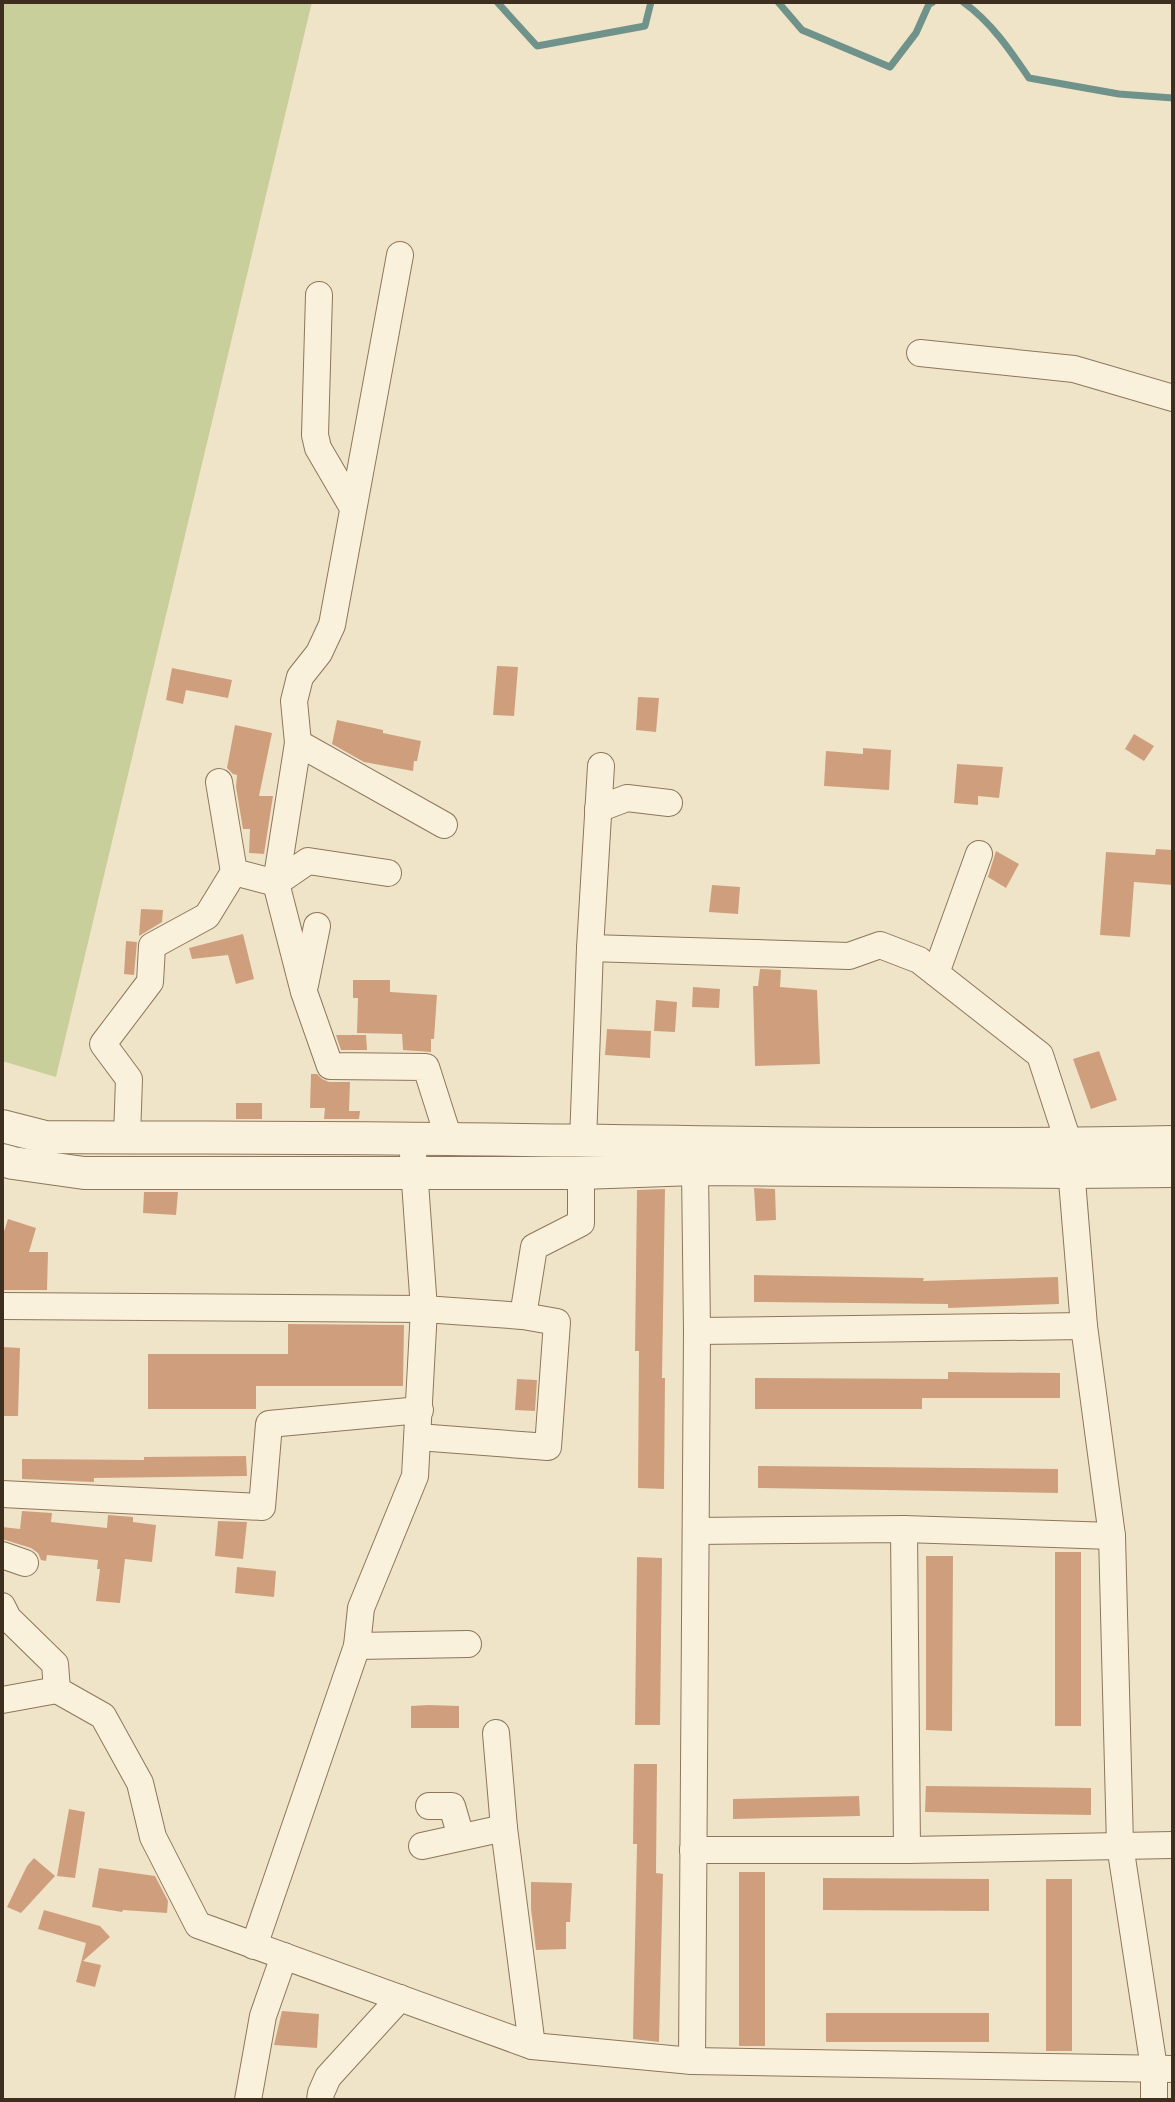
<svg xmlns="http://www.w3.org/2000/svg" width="1175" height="2102" font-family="'Crimson Pro',serif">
	<rect width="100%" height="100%" fill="#f0e4c8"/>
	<path fill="#c9cf9b" d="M2,2h310l-256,1075 -54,-16z"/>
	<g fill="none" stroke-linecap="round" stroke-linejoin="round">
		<g stroke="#6f938a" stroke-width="7">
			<path d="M497,2l40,44 108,-20 6,-24"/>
			<path d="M778,2l24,28 88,37 26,-34 13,-29 4,-2"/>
			<path d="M963,2c28,20 47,48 66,76l90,16 54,4"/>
		</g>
	</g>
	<g fill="#cf9f7d">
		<path d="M497,666l21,1 -4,49 -21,-1z"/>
		<path d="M172,668l60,12 -4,18 -42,-8 -3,14 -17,-4z"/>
		<path d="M638,697l21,1 -3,34 -20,-2z"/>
		<path d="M337,720l46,10v3l38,8 -4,20h-3l-1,10 -49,-9 -32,-18z"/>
		<path d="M235,725l37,8 -13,63h14l-9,58 -15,-1 1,-24h-7l-7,-42 1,-12 -4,-1 -6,-6z"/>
		<path d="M1134,734l20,12 -10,15 -19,-12z"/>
		<path d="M863,748l28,2 -2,40 -65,-4 2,-35 37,3z"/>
		<path d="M957,764l46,3 -4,31 -21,-2v9l-24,-2z"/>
		<path d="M1156,849l17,1v35l-39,-3 -4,55 -30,-2 6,-83 49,3z"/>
		<path d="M996,851l23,13 -13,24 -18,-11z"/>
		<path d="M712,885l28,2 -2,27 -29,-2z"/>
		<path d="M141,909l22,1 -1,12 -23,14z"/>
		<path d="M243,934l11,45 -18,5 -8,-29 -36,4 -3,-11z"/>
		<path d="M126,941l11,1 -3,33 -10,-1z"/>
		<path d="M760,969l21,1 -1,17 37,3 3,74 -65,2 -2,-80h5z"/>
		<path d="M353,980h37v12l47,3 -3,44h-3v13l-28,-2 -1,-16 -45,-1 1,-35h-5z"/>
		<path d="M693,987l27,2 -1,19 -27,-1z"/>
		<path d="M656,1000l21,2 -2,30 -21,-1z"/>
		<path d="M607,1029l44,2 -1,27 -45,-3z"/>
		<path d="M336,1035h30l1,15h-26z"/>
		<path d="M1099,1051l18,49 -26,9 -18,-50z"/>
		<path d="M311,1074h6l5,5 7,3h21l-1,29h11l-1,8h-35l1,-11h-15z"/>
		<rect x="236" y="1103" width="26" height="16"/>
		<path d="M754,1188l21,1 1,31 -20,1z"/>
		<path d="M665,1189l-3,189h3l-1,111 -26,-1 1,-137h-4l2,-161z"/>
		<path d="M144,1192h34l-2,23 -33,-2z"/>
		<path d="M8,1219l28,9 -7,24h19l-1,38h-45v-52z"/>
		<path d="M754,1275l170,3 -1,3 135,-4 1,27 -111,4v-4l-194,-2z"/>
		<path d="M288,1324l116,1 -1,61h-147v23h-108v-55h140z"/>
		<path d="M2,1347l18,1 -2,68h-16z"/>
		<path d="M948,1372l112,1v25h-138v11h-167v-31l193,1z"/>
		<path d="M517,1379l20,1 -2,31 -20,-1z"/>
		<path d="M246,1456l1,20 -153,2v4l-72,-3v-20l122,1v-3z"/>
		<path d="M758,1466l300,3v24l-300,-5z"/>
		<path d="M22,1511l30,2 -1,9 56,6 1,-13 25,2v5l23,3 -4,37 -27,-3 -5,44 -24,-2 4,-32h-3l1,-9 -51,-5 -1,6 -5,-1 -3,-7 -7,-5 -29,-9v-12l18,2z"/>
		<path d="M218,1521l29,1 -4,37 -28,-3z"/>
		<rect x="1055" y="1552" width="26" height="174"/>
		<path d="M926,1556h27l-1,175 -26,-1z"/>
		<path d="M637,1557l25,1 -2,167h-25z"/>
		<path d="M237,1567l39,4 -2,26 -39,-4z"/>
		<path d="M429,1705l30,1v22h-48v-22z"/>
		<path d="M634,1764h23l-1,109 7,1 -4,168 -26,-3 4,-195h-4z"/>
		<path d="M926,1786l165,2v27l-166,-3z"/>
		<path d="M859,1796l1,20 -127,3v-20z"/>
		<path d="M69,1809l16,3 -10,66 -18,-2z"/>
		<path d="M34,1858l21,18 -34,37 -14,-6 20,-41z"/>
		<path d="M99,1868l56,8 13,25 -1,12 -44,-3 -1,2 -30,-5z"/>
		<rect x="739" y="1872" width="26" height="174"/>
		<path d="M823,1878l166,1v32l-166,-1z"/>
		<rect x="1046" y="1879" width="26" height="172"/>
		<path d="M531,1882l41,1 -2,39h-4v27l-30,1 -5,-41z"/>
		<path d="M44,1910l56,16 10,11 -27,24 18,4 -6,22 -19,-5 10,-39 -48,-14z"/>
		<path d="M282,2011l37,3 -2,34 -43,-3z"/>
		<rect x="826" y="2013" width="163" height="29"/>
	</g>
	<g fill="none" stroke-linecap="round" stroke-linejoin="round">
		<g stroke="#8d765c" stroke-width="28">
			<g id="minor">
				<path d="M400,255l-68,370 -13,28 -19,24 -6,24 4,42 -22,140 28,109 26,74 96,1 23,72"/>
				<path d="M319,295l-4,140 3,13 35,60"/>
				<path d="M920,353l154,16 99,29"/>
				<path d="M298,743l146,82"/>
				<path d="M598,809l29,-11 42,5"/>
				<path d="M234,872l42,11 32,-22 80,12"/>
				<path d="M590,948l259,8 31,-11 39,15 121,95 29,89 15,182 28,210 8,309 34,223v32"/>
				<path d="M936,973l43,-119"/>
				<path d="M305,985l12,-59"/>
				<path d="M127,1137l2,-58 -26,-35 47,-62 2,-36 55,-30 27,-44 -15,-90"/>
				<path d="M583,1142l7,-194 11,-182"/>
				<path d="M2,1306l422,3 99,7 34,6 -9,125 -130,-10"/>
				<path d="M523,1316l11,-69 47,-24v-50"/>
				<path d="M697,1331l387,-5"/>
				<path d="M2,1494l260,13 7,-83 151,-14"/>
				<path d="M904,1529l3,321"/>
				<path d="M696,1531l208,-2 208,7"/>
				<path d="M2,1555l23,8"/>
				<path d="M2,1606l6,12 47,46 2,26 46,26 37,67 13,54 45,88 334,121 160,15 481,8"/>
				<path d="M357,1646l111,-2"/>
				<path d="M2,1700l55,-10"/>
				<path d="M496,1733l8,95 28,218"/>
				<path d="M429,1806h23l9,31"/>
				<path d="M422,1846l82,-18"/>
				<path d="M693,1850h214l266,-5"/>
				<path d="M254,1946l103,-300 4,-38 54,-132 9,-167 -11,-155"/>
				<path d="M692,2061l5,-730 -2,-162"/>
				<path d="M248,2100l15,-84 21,-60"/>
				<path d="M320,2100l1,-7 7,-16 72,-79"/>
			</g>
		</g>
		<g stroke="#8d765c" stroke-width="34">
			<g id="tertiary">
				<path d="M2,1126l43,11c136,1 271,0 406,2 241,3 481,8 722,3"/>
				<path d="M2,1160l11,3 71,10h497l114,-4 376,3 102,-1"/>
			</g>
		</g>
		<use href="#minor" stroke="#faf1dc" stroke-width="26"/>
		<use href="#tertiary" stroke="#faf1dc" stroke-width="32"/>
	</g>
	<rect width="1175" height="2102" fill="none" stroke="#3d2e20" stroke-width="8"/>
</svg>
